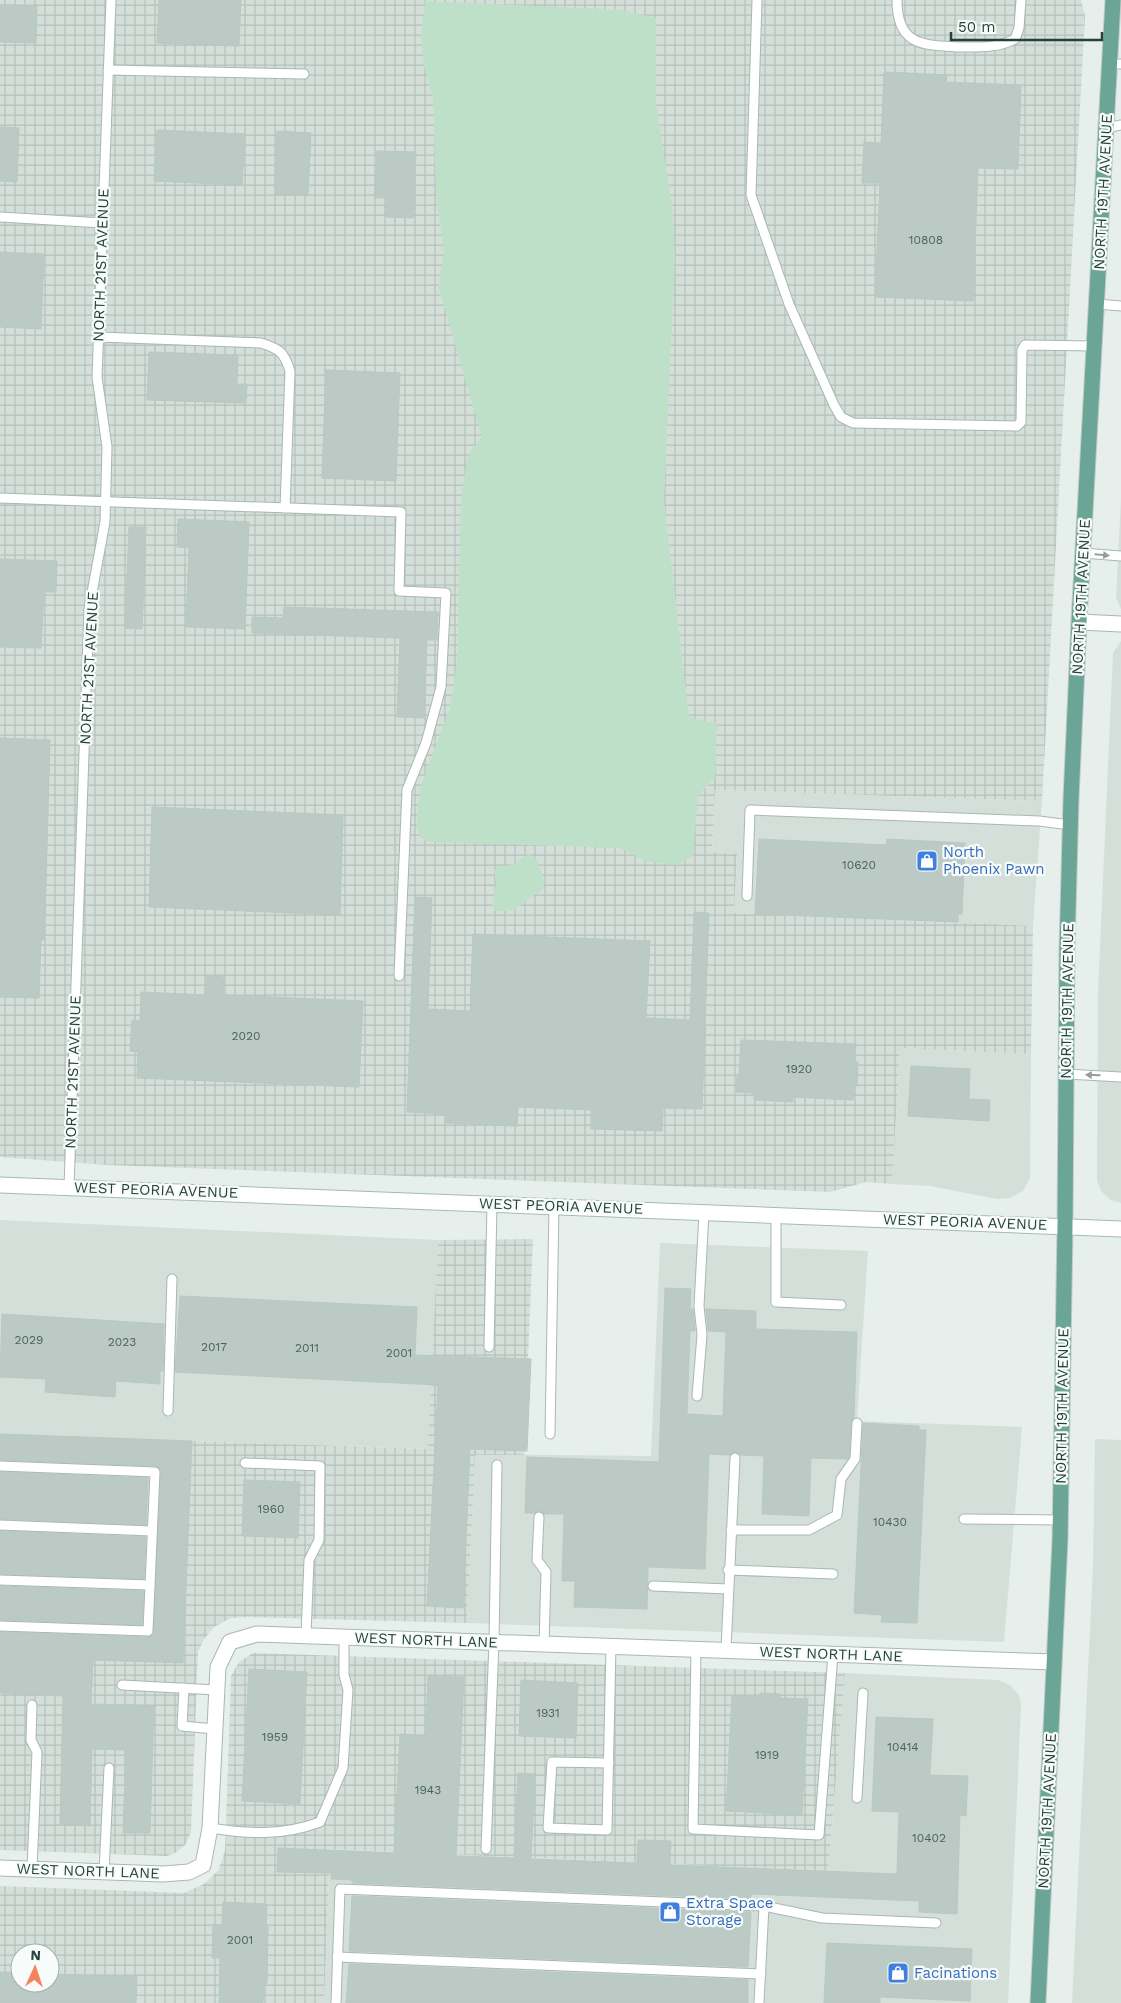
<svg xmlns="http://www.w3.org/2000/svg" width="1121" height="2003" font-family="'Work Sans',sans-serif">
	<defs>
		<pattern id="industrial-grid" width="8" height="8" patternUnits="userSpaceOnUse" patternTransform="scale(1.25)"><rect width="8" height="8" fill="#d4dfda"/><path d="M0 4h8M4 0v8" fill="none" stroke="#b6c1bc"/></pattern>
	</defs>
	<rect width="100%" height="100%" fill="#e6efeb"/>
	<g fill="#d4dfda">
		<path d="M1121,500v109l-5,-11z"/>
		<path d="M1121,641v562l-10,-3 -9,-8 -5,-11 1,-189 15,-339z"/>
		<path d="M715,790l327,11 -9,125 -299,-13 3,-59 -25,-1z"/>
		<path d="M900,1048l131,6 -1,124 -7,13 -13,7 -13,1 -67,-13 -38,-2z"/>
		<path d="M0,1220l438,20 -9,209 -237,-8 -9,222 -183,-6z"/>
		<path d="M660,1243l208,8 -11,170 165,6 -18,215 -537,-19 8,-169 176,2z"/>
		<path d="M1095,1439l26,1v563h-49l21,-436z"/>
		<path d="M845,1673l153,7 12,5 9,10 2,10 -13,298h-684l6,-154 498,22z"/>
	</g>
	<g fill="url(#industrial-grid)" fill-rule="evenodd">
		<path d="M0,0h1081l4,16 -43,785 -327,-11 -3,62 25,2 -3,59 299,13 -2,128 -131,-6 -8,136 -26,-2 -36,10 -722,-27 -108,-8z"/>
		<path d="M533,1239l-9,216h-49l-8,168 -218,-6 -18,1 -17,9 -10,12 -6,13 -7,180 -5,12 -9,8 -10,4 -167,-6v-193l183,6 9,-222 236,8 10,-209z"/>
		<path d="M253,1653l592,20 -17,198 -498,-22 -6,154h-324v-117l184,7 20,-9 14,-13 7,-20 6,-175 8,-14zM20,1953h30v30h-30z"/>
	</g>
	<g fill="#bfe0c8">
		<path d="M425,1l196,9 35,8v85l16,103 3,51 -11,244 25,216 28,7 -2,54 -17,18 -5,60 -16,9 -32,-4 -25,-13 -190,-6 -9,-4 -4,-9v-17l4,-27 29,-77 7,-48 4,-160 6,-41 5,-10 10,-12 -44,-151 6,-33 -8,-57 -3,-98 -9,-32 -3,-30z"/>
		<path d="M530,855l6,3c4,11 9,20 7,31l-31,22h-16l-4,-5 4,-24 -2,-12 4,-4 15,-1 11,-9z"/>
	</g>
	<g fill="#bbcac4" stroke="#b8c9c2">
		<path d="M159,0h82l-2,46 -82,-3z"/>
		<path d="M0,5l37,1 -1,37 -36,-1z"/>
		<path d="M884,72l63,3 -1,7 75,3 -3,84 -40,-1 -5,133 -98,-4 5,-114h-18l2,-41 17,1z"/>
		<path d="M0,127l19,1 -2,54 -17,-1z"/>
		<path d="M157,130l88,4 -3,51 -88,-4z"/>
		<path d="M277,131l34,2 -3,62 -33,-1z"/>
		<path d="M377,151l39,1 -3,66 -27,-1 1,-19h-12z"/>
		<path d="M0,252l44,2 -3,75 -41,-2z"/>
		<path d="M149,352l89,3 -1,29h10l-1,19 -99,-3z"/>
		<path d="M326,370l74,3 -4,108 -74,-3z"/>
		<path d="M178,519l71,3 -4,107 -59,-2 3,-79 -12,-1z"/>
		<path d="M129,527h17l-4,102 -17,-1z"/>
		<path d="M0,559l57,2 -1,31h-12l-3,56 -41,-1z"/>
		<path d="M284,607l154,5 -1,28h-10l-3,78 -27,-1 3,-79 -148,-5v-16l31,1z"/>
		<path d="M0,738l50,2 -4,144 -2,56h-3l-2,58 -39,-1z"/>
		<path d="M152,807l191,8 -3,100 -191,-8z"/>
		<path d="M759,839l127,6 1,-6 78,4 -3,71h-4v8l-203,-8z"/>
		<path d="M415,897l17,1 -4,111 42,2 3,-77 177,7 -4,77 44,2 4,-108 15,1 -7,196 -39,-1 -1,23 -71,-2v-19l-73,-3 -1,19 -71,-3 1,-9 -40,-2z"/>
		<path d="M207,976l17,1 -1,18 140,6 -4,86 -222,-9 1,-26 -8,-1 2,-31 8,1 1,-29 65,3z"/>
		<path d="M741,1040l115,4 -1,18h3l-1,24h-3l-1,14 -60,-3v5l-39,-2v-7l-18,-1 1,-16h2z"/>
		<path d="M911,1066l59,3 -1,30 21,1 -1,21 -81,-5z"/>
		<path d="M665,1288l26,1 -1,20h3l2,22h-5l-3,83 36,2 3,-84 -18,-1 -2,-22 50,2v18l101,3 -3,85 -3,6 -2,34 -2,2 -36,-1 -2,58 -47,-2 2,-58 -23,-1 -6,-3 -5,3 -21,-1 -4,115 -57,-2 -1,42 -73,-2 1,-26h-13l2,-67h-20l-5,-3 -5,2h-9l2,-56 132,5z"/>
		<path d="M180,1296l237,11 -2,48 116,4 -4,92 -57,-2 -7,159 -36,-2 11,-221 -263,-13z"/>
		<path d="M2,1314l162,10 -1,47h-3v13l-44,-3 -1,16 -70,-5 1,-13 -46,-2z"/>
		<path d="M863,1423l56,3v4h7l-9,193 -36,-1 1,-7 -28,-2z"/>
		<path d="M0,1434l192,7 -9,222 -90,-3 -2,44 63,2 -4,127h-27l3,-83 -34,-1 -2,77 -30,-2 3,-128 -63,-3v-61l148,5 5,-2 8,-165 -6,-4 -155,-6z"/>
		<path d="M0,1472l148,6 -2,47 -146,-6z"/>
		<path d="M244,1480l56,2 -2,56 -56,-2z"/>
		<path d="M0,1531l146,6 -2,42 -144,-5z"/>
		<path d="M0,1586l144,5 -2,34 -142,-5z"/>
		<path d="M249,1669l58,3 -7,132 -58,-3z"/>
		<path d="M428,1676l36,1 -8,179 58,2 4,-85 17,1 -4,85 106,4 1,-23 33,1 -1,24 227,9 2,-62 -27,-1 4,-94 57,2 -3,56 38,1 -2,40 -6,-1 -3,99 -38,-2v-11l-168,-7v5l-399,-16v-3l-21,-1v-6l-54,-1 1,-24 116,5 6,-119 26,2z"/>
		<path d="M521,1680l57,3 -2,55 -57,-2z"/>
		<path d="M760,1693l20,1v4l28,1 -6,116 -76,-4 6,-115 28,1z"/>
		<path d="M352,1896l399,16 -3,55 -399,-16z"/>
		<path d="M223,1902l44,2 -1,22 2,1 -1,56h-3l-1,20h-44l1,-45h-8l1,-34 9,1z"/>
		<path d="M827,1943l145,6 -2,52 -90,-4v6h-56z"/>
		<path d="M349,1964l399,16v23h-402z"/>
		<path d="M0,1972l20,1v10h30v-9l87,3 -1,26h-136z"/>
	</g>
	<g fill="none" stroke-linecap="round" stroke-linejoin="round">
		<g stroke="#a8b8b2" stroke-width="11">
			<g id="service">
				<path d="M757,0l-6,195 38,109 45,101 7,12 12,6 164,3 4,-4 1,-72 3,-5 69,1"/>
				<path d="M897,0c0,47 27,45 64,47 19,0 37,1 54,-8l4,-11 2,-28"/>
				<path d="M1111,64h10"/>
				<path d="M108,70l196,4"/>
				<path d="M1107,128l14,-3"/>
				<path d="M0,217l103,6"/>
				<path d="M1097,304l24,2"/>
				<path d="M99,337l162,6c19,6 23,9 29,28l-5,137"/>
				<path d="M0,498l401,14 -2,79 47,2 -5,94 -15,56 -19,47 -8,186"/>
				<path d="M1083,553l38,3"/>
				<path d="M747,896l3,-86 289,11 31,4"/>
				<path d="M1066,1074l55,3"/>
				<path d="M69,1187l20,-578 16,-87 2,-75 -10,-70 14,-377"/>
				<path d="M776,1215v87l65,3"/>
				<path d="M489,1347l3,-143"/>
				<path d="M697,1396l5,-61 -3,-29 5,-94"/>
				<path d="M168,1411l4,-132"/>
				<path d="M550,1434l4,-228"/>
				<path d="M245,1463l75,3 -1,74 -10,20 -3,75"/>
				<path d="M0,1466l155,6 -7,159 -148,-5"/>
				<path d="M539,1517l-2,43 9,12 -2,72"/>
				<path d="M964,1519l97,1"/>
				<path d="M0,1525l152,6"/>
				<path d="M731,1530h78l28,-15 4,-36 14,-20 2,-36"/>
				<path d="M728,1570l105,4"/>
				<path d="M0,1580l150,5"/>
				<path d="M653,1586l75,3"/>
				<path d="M696,1649l-3,180 126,6 14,-181"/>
				<path d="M726,1650l9,-192"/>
				<path d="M122,1685l95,5"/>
				<path d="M184,1688l-2,38 33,3"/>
				<path d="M32,1705l-1,35 6,12 -5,117"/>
				<path d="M609,1763l-57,-1 -4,66 59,2 4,-184"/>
				<path d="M857,1798l6,-105"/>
				<path d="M210,1828c38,6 73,8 110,-6l23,-54 5,-78 -4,-15v-38"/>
				<path d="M486,1849l8,-207 3,-177"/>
				<path d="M104,1872l5,-104"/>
				<path d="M337,1957l424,17"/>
				<path d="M336,2003l4,-114 424,17 58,12 114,5"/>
				<path d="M759,2003l5,-97"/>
			</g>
		</g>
		<g stroke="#a8b8b2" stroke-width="17">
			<g id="minor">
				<path d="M1079,622l42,2"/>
				<path d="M0,1868l163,6 26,-2 14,-7 7,-37 8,-161 12,-25 27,-8 797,28"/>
			</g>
		</g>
		<g stroke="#a4bbb3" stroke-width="17">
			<path id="secondary" d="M0,1185l1121,44"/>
		</g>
		<g stroke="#c2cac8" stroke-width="17">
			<path id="primary" d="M1038,2003l22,-463 5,-314 2,-277 4,-150 8,-177 34,-622"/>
		</g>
		<use href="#service" stroke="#fff" stroke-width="9"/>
		<use href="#minor" stroke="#fff" stroke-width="15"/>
		<use href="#secondary" stroke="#fff" stroke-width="15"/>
		<use href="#primary" stroke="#6aa596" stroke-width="15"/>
	</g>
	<defs><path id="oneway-solid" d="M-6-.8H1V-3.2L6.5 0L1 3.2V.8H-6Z" transform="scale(1.25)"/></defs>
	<g fill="#92a09c">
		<use href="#oneway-solid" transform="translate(1102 555) rotate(5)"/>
		<use href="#oneway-solid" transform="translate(1093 1075) rotate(-178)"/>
	</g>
	<defs>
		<g id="shop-square" transform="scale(1.125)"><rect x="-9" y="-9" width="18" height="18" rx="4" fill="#3f7fe0" stroke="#f7fbf9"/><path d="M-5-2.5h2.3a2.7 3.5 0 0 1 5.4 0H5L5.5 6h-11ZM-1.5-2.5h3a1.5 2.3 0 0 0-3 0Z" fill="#fff"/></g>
	</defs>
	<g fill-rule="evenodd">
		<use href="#shop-square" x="927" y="861"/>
		<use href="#shop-square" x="670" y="1912"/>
		<use href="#shop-square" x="898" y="1973"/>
	</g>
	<g text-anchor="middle" stroke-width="4.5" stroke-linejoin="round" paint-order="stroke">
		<g font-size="12" fill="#4a645c">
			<text x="926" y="244">10808</text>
			<text x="859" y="869">10620</text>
			<text x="246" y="1040">2020</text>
			<text x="799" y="1073">1920</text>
			<text x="29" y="1344">2029</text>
			<text x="122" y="1346">2023</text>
			<text x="214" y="1351">2017</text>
			<text x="307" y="1352">2011</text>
			<text x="399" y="1357">2001</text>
			<text x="271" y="1513">1960</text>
			<text x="890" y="1526">10430</text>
			<text x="548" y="1717">1931</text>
			<text x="275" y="1741">1959</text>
			<text x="903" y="1751">10414</text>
			<text x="767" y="1759">1919</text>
			<text x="428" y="1794">1943</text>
			<text x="929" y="1842">10402</text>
			<text x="240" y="1944">2001</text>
		</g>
		<g font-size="15" fill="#24423a" stroke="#f7fbf9">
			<text transform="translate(1103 192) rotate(-87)" y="5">NORTH 19TH AVENUE</text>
			<text transform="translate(101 265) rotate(-88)" y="5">NORTH 21ST AVENUE</text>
			<text transform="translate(1081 597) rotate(-87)" y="5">NORTH 19TH AVENUE</text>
			<text transform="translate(89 668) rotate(-87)" y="5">NORTH 21ST AVENUE</text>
			<text transform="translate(1067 1001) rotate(-89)" y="5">NORTH 19TH AVENUE</text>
			<text transform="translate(73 1072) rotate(-88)" y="5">NORTH 21ST AVENUE</text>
			<text transform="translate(156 1190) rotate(2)" y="5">WEST PEORIA AVENUE</text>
			<text transform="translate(561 1206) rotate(2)" y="5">WEST PEORIA AVENUE</text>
			<text transform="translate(965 1222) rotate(2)" y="5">WEST PEORIA AVENUE</text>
			<text transform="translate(1062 1406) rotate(-89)" y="5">NORTH 19TH AVENUE</text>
			<text transform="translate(426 1640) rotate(2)" y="5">WEST NORTH LANE</text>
			<text transform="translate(831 1654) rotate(2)" y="5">WEST NORTH LANE</text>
			<text transform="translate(1047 1811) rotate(-87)" y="5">NORTH 19TH AVENUE</text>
			<text transform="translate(88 1871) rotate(2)" y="5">WEST NORTH LANE</text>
		</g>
		<g font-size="15" fill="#366cbe" stroke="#f7fbf9" text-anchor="start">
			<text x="943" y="857">North<tspan x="943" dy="17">Phoenix Pawn</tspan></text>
			<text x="686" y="1908">Extra Space<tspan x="686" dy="17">Storage</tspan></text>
			<text x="914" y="1978">Facinations</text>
		</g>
	</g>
	<g transform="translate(35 1968) rotate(3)"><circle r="24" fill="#f7fbf9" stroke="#a3b1ad"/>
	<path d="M0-4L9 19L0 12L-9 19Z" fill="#f4845f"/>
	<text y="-8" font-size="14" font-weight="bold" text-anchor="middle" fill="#24423a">N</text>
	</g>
	<path d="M951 32v8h151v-8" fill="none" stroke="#24423a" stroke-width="2.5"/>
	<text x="958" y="32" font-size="15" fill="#24423a" stroke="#f7fbf9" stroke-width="4" paint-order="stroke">50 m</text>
</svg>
